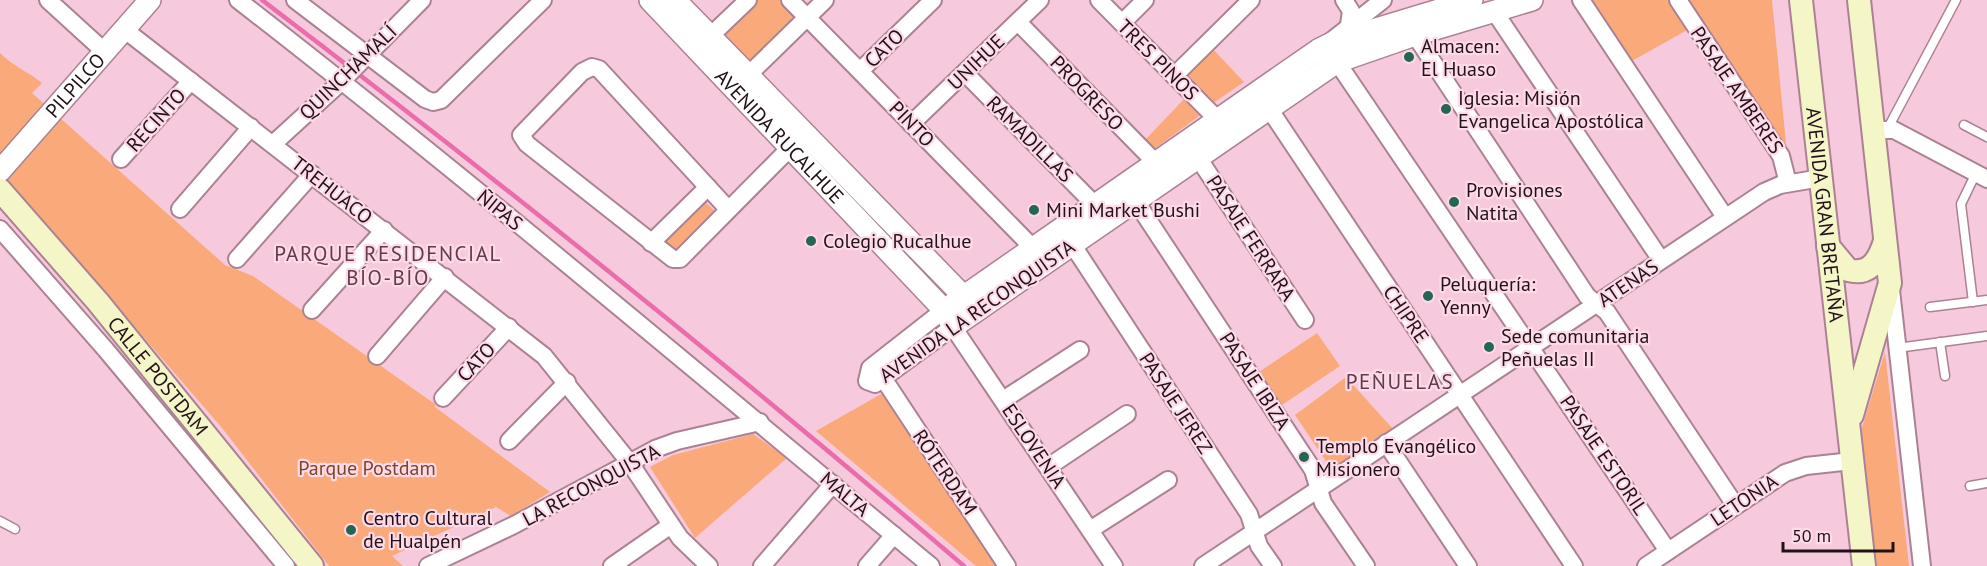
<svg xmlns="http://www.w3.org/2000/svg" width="1987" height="566" font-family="'PT Sans',sans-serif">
	<rect width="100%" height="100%" fill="#f6cadc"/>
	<g fill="#faaa7a">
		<path d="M753,0h29l16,20 -46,45 -31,-32z"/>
		<path d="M1590,0h80l19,29 -57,32z"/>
		<path d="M1688,0h84l15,153z"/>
		<path d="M1210,46l34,36 -32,22 -26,-26v-7z"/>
		<path d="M0,53c13,13 27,18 42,30l-10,10 193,172 28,11 182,128v3l115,85 -39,24 -15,-9 -104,49 11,10h-74l-107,-138 -222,-257z"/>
		<path d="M1187,96l16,17 -50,37 -9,-9z"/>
		<path d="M703,200l16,15 -38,39 -22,-12z"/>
		<path d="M1317,333l23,33 -58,39 -23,-33z"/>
		<path d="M1885,352l24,214h-33l-15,-135z"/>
		<path d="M1346,377l48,53 -62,40 -37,-55z"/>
		<path d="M897,385l120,181h-41l-160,-135z"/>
		<path d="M753,434l34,24 -92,80 -45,-71 23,-12z"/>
	</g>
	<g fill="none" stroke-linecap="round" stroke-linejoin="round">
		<path stroke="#eb6cab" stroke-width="4.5" d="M262,0c239,182 474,371 702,566"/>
		<g stroke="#ab8293" stroke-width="11">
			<g id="service">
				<path d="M1964,125l23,12"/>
				<path d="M1888,128l68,-128"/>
				<path d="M1973,302l-12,-98 15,-31"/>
				<path d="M1930,307l57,-7"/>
				<path d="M1940,342l5,34"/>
				<path d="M1897,348l90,-12"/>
				<path d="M1970,486l17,-3"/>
				<path d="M0,521l15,8"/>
			</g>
		</g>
		<g stroke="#ab8293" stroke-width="20">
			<g id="minor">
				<path d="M48,0l57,52"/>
				<path d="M238,0c236,183 463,376 693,566"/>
				<path d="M295,0l130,99 8,3 8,-2 102,-100"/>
				<path d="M790,0l243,248"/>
				<path d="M1099,0l119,120"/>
				<path d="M1344,0l7,11 -2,14"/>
				<path d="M1581,0l144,217"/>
				<path d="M1678,0l103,156 7,27"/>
				<path d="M1494,11l167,249"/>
				<path d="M1018,22l138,141"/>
				<path d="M1122,23l23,-23"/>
				<path d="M125,30l419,326 86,107 50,75 29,28"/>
				<path d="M1415,35l172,261 20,16 128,193"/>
				<path d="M1331,41l52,-41"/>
				<path d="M703,43l45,-43"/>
				<path d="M1337,62l331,489"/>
				<path d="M860,71l73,-71"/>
				<path d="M965,73l130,132"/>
				<path d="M1174,76l77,-76"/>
				<path d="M740,83l85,-83"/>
				<path d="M1264,101l310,465"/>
				<path d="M911,124l129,-124"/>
				<path d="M1873,130h21l93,49"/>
				<path d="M273,144l69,-63 80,-81"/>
				<path d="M1197,156l108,164"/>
				<path d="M121,159l70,-78"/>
				<path d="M1135,200l178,270 10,33 43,63"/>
				<path d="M180,209l71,-82"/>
				<path d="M728,209l-129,-140 -7,-2 -10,5 -61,63 6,9 146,115h7l110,-111"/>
				<path d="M0,229l106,121 180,216"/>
				<path d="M651,243l57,-56"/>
				<path d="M1072,244l177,270 10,32 14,20"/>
				<path d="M237,259l75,-85"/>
				<path d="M1891,290l31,276"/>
				<path d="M312,310l72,-80"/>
				<path d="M944,310l-74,58 -3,13 8,3 78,-57 161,239"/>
				<path d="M377,356l68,-79"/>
				<path d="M883,378l124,188"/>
				<path d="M443,398l66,-71"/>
				<path d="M1003,400l77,-50"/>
				<path d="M509,441l58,-59"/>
				<path d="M1386,443l82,123"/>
				<path d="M1048,467l79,-53"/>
				<path d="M1090,530l78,-50"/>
				<path d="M428,566l86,-41 141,-76 22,-8 83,-19"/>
				<path d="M612,566l59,-41"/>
				<path d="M762,566l71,-82"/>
				<path d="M867,566l27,-31"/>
				<path d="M1203,566l561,-374 16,-7 41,-7"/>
				<path d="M1646,566l139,-93 21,-7 46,-5"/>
			</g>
		</g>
		<g stroke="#ab8293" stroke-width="24">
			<g id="tertiary">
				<path id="s1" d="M650,0l294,310 9,17 384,-265 78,-27 117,-35"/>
				<path d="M675,0l297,305"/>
				<path id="s2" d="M0,171l150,-171"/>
				<path d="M944,310l374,-260 18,-9 136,-41"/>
			</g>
		</g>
		<g stroke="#ab8293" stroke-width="26">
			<g id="secondary">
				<path id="s3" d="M1801,0l63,566"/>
				<path id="s4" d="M0,190l98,112 214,264"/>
				<path d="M1828,246l20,24c22,6 31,-10 37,-29"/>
				<path d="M1852,415l38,-132 -31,-283"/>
			</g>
		</g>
		<use href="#service" stroke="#fff" stroke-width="8"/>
		<use href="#minor" stroke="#fff" stroke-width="16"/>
		<use href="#tertiary" stroke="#fff" stroke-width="21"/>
		<use href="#secondary" stroke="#f4f6c7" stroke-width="22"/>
	</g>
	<g fill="#256553" stroke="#fed9e8" stroke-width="2">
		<circle cx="1409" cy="57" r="6"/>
		<circle cx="1446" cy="109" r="6"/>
		<circle cx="1454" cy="202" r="6"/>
		<circle cx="1034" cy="210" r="6"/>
		<circle cx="811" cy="241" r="6"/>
		<circle cx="1428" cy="296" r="6"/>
		<circle cx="1489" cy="347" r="6"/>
		<circle cx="1304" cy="457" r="6"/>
		<circle cx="351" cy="530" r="6"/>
	</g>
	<g text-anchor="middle" stroke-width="4.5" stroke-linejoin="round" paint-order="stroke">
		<g font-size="20" fill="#211218" stroke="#fed9e8" text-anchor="start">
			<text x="1421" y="53">Almacen:<tspan x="1421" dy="23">El Huaso</tspan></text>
			<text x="1458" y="105">Iglesia: Misión<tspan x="1458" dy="23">Evangelica Apostólica</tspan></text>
			<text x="1466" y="197">Provisiones<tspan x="1466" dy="23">Natita</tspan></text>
			<text x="1046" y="217">Mini Market Bushi</text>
			<text x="823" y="248">Colegio Rucalhue</text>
			<text x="1440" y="291">Peluquería:<tspan x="1440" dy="23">Yenny</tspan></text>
			<text x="1501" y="343">Sede comunitaria<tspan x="1501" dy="23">Peñuelas II</tspan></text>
			<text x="1316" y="453">Templo Evangélico<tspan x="1316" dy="23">Misionero</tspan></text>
			<text x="363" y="525">Centro Cultural<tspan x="363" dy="23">de Hualpén</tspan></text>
		</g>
		<g font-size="20" fill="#211218" stroke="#fed9e8">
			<text transform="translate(884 48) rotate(-44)" y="7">CATO</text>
			<text transform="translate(1158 60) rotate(45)" y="7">TRES PINOS</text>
			<text transform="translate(976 62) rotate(-44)" y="7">UNIHUE</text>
			<text transform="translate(348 72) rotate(-44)" y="7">QUINCHAMALÍ</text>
			<text dy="7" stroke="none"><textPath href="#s2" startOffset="114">PILPILCO</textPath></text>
			<text transform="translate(1737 90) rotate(56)" y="7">PASAJE AMBERES</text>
			<text transform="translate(1087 93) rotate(46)" y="7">PROGRESO</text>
			<text transform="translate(156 120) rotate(-48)" y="7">RECINTO</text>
			<text transform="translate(912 124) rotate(46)" y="7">PINTO</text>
			<text dy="7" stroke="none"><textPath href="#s1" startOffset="188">AVENIDA RUCALHUE</textPath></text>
			<text transform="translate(1030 139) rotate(45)" y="7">RAMADILLAS</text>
			<text transform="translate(332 190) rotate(38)" y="7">TREHUACO</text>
			<text transform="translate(500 210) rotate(39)" y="7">ÑIPAS</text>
			<text dy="7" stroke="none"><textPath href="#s3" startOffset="216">AVENIDA GRAN BRETAÑA</textPath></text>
			<text transform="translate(1251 238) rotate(57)" y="7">PASAJE FERRARA</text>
			<text transform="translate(1628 283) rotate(-34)" y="7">ATENAS</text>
			<text transform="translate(977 311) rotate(-35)" y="7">AVENIDA LA RECONQUISTA</text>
			<text transform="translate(1406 314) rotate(56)" y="7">CHIPRE</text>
			<text transform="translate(476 362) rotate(-47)" y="7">CATO</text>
			<text dy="7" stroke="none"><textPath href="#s4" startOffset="244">CALLE POSTDAM</textPath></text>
			<text transform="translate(1255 381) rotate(57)" y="7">PASAJE IBIZA</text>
			<text transform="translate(1176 403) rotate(57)" y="7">PASAJE JEREZ</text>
			<text transform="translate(1034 446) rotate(56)" y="7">ESLOVENIA</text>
			<text transform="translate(1604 455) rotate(56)" y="7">PASAJE ESTORIL</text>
			<text transform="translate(945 472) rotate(56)" y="7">RÓTERDAM</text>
			<text transform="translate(591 485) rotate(-28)" y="7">LA RECONQUISTA</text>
			<text transform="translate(845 494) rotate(40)" y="7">MALTA</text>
			<text transform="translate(1744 500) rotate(-34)" y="7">LETONIA</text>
		</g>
		<g font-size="20" fill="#774728" stroke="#fed9e8">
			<text x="367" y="475">Parque Postdam</text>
		</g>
		<g font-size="21" letter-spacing="1.5" fill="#5f3b4b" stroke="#fed9e8">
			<text x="388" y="261">PARQUE RESIDENCIAL<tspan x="388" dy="24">BÍO-BÍO</tspan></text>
			<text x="1400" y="389">PEÑUELAS</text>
		</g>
	</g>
	<path d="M1783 542v9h110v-9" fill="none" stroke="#211218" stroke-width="3"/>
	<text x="1792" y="542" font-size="18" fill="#211218" stroke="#fed9e8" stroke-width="4.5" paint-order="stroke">50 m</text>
</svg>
